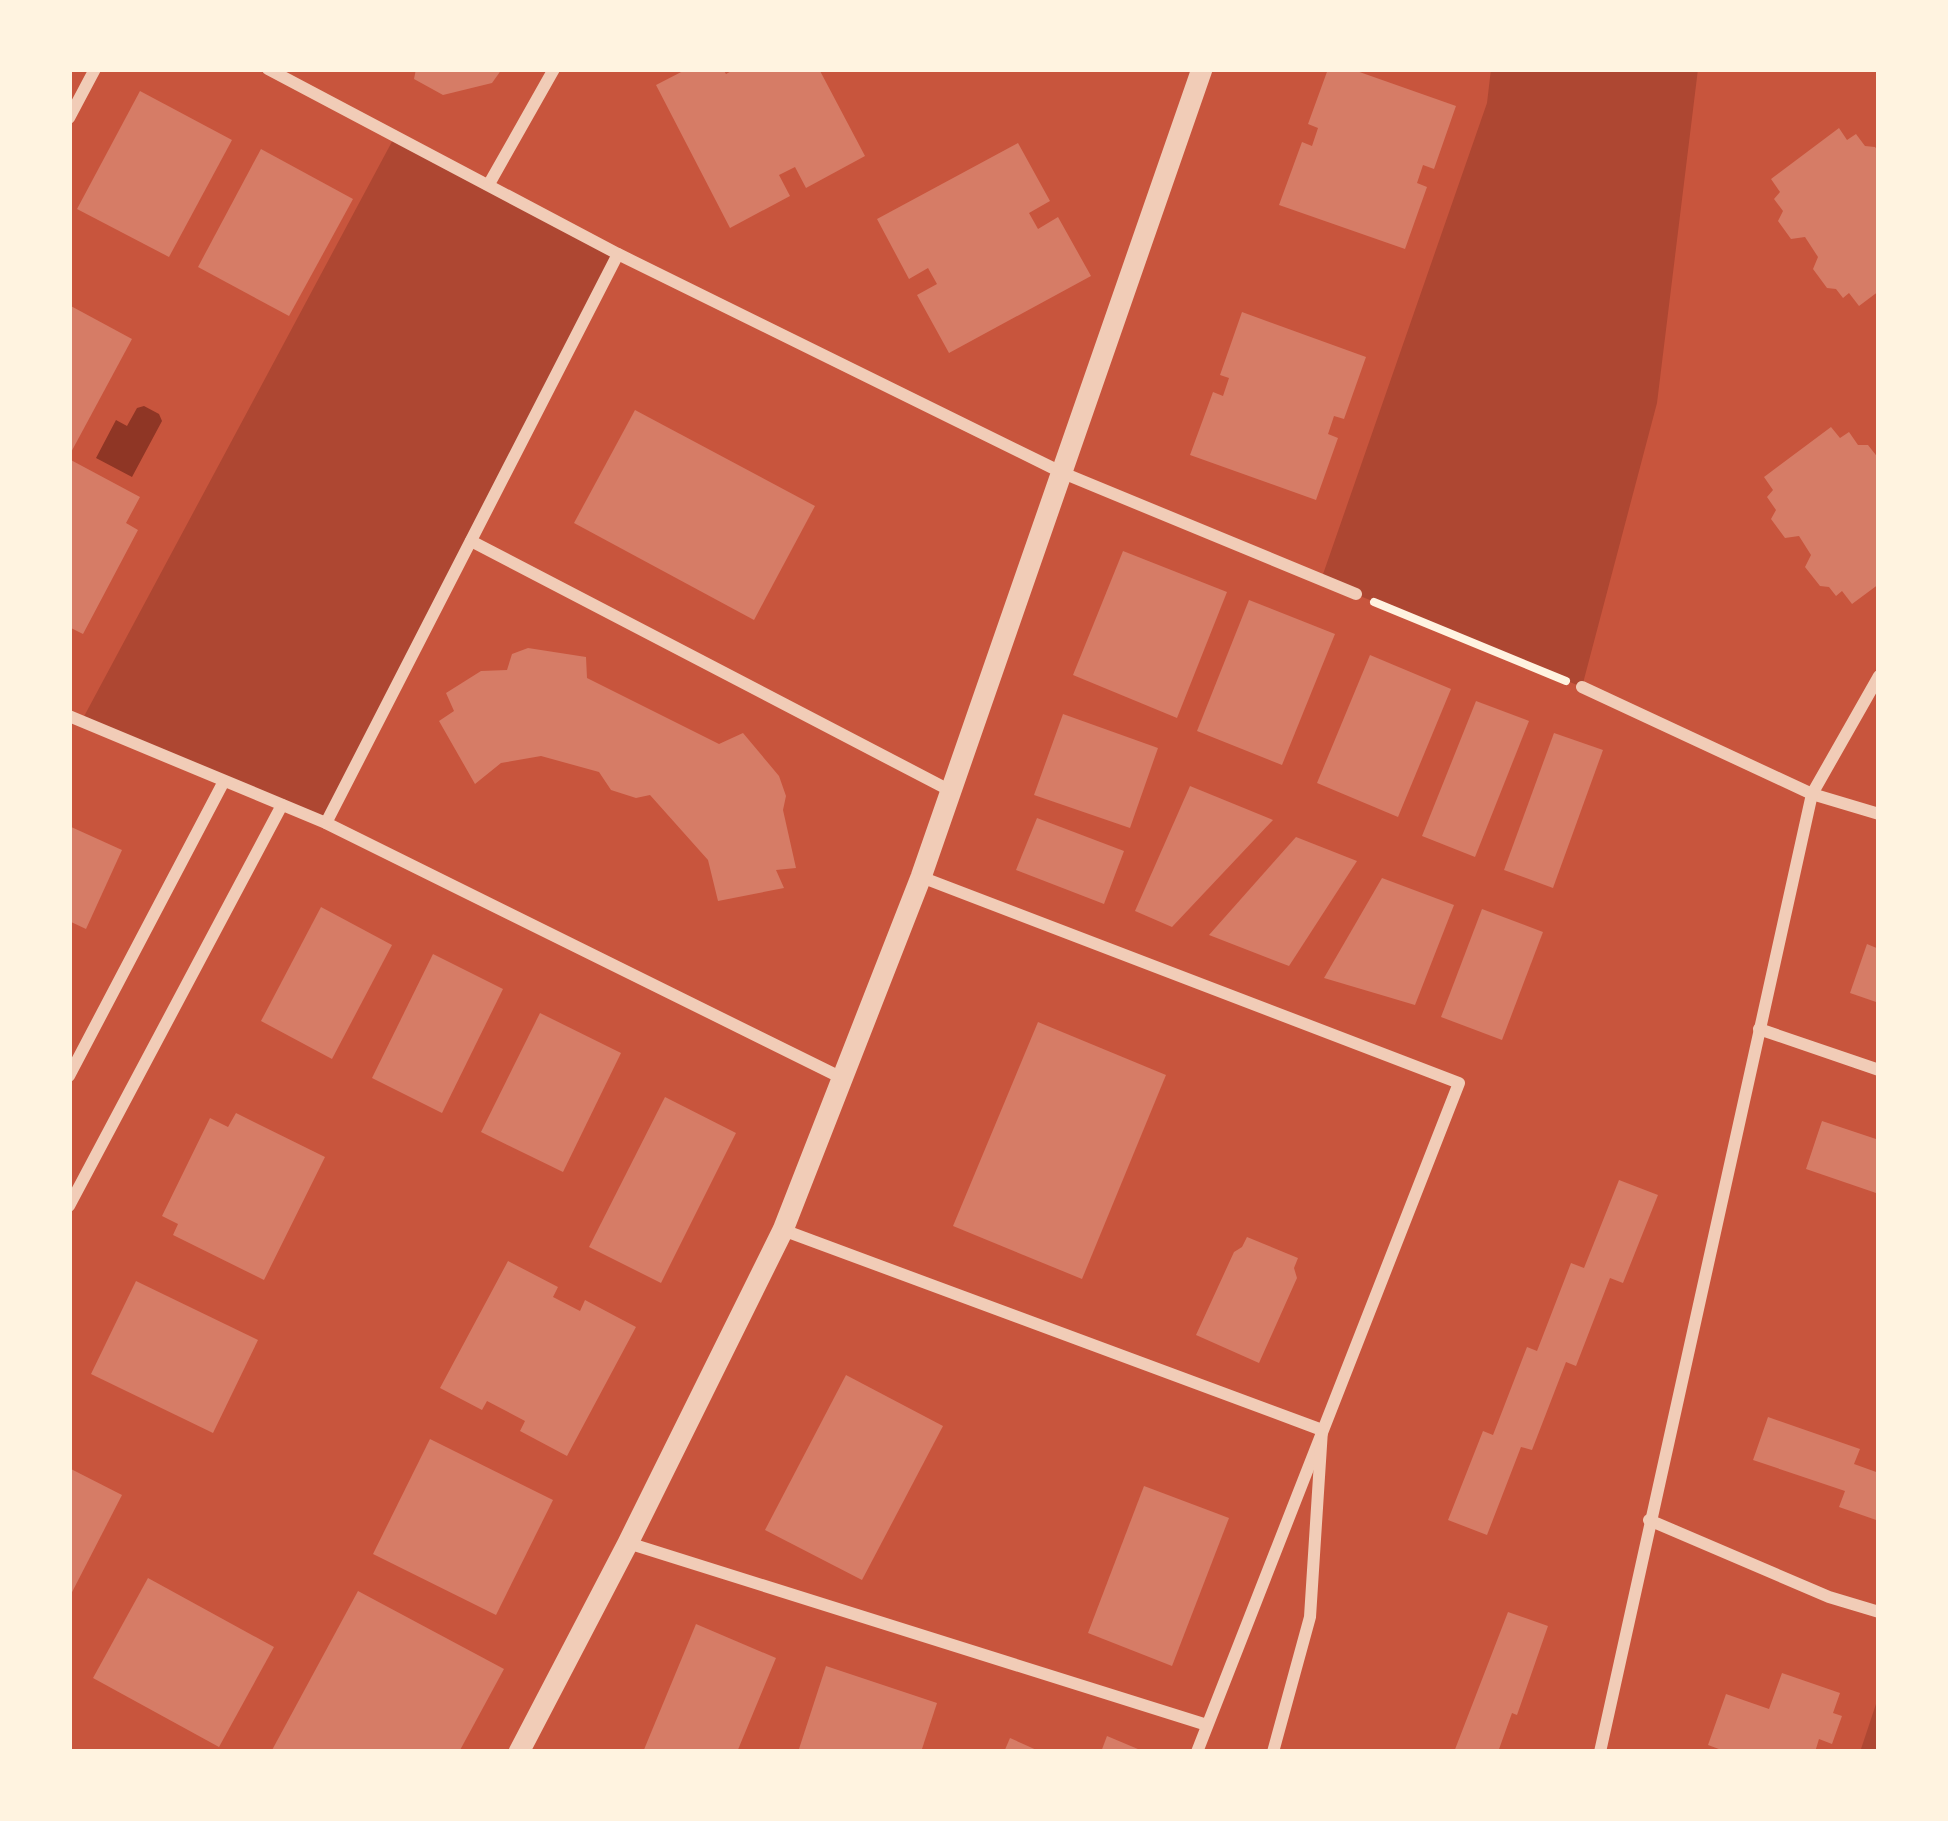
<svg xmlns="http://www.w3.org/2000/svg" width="1948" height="1821" font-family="'PT Sans',sans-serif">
	<rect width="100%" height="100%" fill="#c8553d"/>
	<g fill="#ae4732">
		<path d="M1491,69h207l-41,334 -75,284 -261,-107 166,-477z"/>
		<path d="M395,136l223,118 -292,569 -245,-101z"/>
		<path d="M1879,1695v57h-19z"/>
	</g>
	<path fill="#8f3625" d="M144,406l15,8 3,7 -30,56 -36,-19 20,-38 11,6 10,-18z"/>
	<g fill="#d67c66">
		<path d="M416,69h86l-10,14 -49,12 -29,-16z"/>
		<path d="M687,69h36l3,5 9,-5h84l46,87 -59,32 -11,-21 -16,8 11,21 -60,32 -74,-143z"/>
		<path d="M1328,69h23l105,37 -22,63 -11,-4 -6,18 10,4 -22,62 -126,-44 23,-63 10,4 6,-18 -10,-4z"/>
		<path d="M140,91l92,49 -63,117 -92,-48z"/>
		<path d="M1839,128l8,12 9,-6 9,12 10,1 4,5v139l-20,15 -10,-13 -6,5 -7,-9 -9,-1 -14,-19 5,-12 -13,-20 -14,2 -13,-18 5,-10 -9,-12 6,-7 -9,-13z"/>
		<path d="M1018,143l32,58 -21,12 9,16 20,-12 33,59 -142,77 -32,-58 20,-11 -9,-16 -19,11 -32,-60z"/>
		<path d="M261,149l92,50 -64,117 -91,-49z"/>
		<path d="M69,305l63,34 -63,117z"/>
		<path d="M1242,312l124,45 -22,62 -10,-3 -6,18 10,4 -22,62 -126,-45 23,-63 10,4 6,-18 -9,-3z"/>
		<path d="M635,410l180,96 -61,114 -180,-97z"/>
		<path d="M1831,427l9,11 9,-6 9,13h10l11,14v125l-27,20 -10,-13 -6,5 -7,-9 -9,-1 -15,-19 6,-12 -12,-19 -14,2 -14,-19 5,-9 -9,-13 6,-7 -9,-13z"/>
		<path d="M69,459l71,38 -14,26 12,7 -55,104 -14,-7z"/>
		<path d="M1123,551l104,41 -50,126 -104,-43z"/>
		<path d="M1249,600l86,34 -53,131 -85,-34z"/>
		<path d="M528,648l58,9 1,21 132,66 24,-11 36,43 7,20 -3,14 13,58 -20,2 8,18 -66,13 -10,-41 -58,-65 -14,3 -25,-8 -12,-18 -58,-16 -40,7 -26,21 -36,-63 15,-10 -8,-18 35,-22 26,-1 5,-16z"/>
		<path d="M1370,655l81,34 -53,128 -81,-34z"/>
		<path d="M1476,701l53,20 -54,136 -53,-21z"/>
		<path d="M1063,714l95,34 -28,80 -96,-33z"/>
		<path d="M1554,733l49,17 -50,138 -49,-18z"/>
		<path d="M1190,786l83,34 -101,107 -37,-16z"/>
		<path d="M1037,818l87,33 -20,53 -88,-34z"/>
		<path d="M69,826l53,24 -36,79 -17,-8z"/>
		<path d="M1296,837l61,24 -68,105 -80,-31z"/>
		<path d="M1382,878l72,27 -39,100 -91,-27z"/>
		<path d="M321,907l71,38 -60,114 -71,-38z"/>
		<path d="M1482,909l61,23 -41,108 -61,-23z"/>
		<path d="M1867,944l12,5v54l-29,-10z"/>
		<path d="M433,954l70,35 -61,124 -70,-35z"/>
		<path d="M540,1013l81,40 -58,119 -82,-40z"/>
		<path d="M1038,1022l128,53 -84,204 -129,-53z"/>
		<path d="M665,1097l71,36 -75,150 -72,-36z"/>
		<path d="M236,1113l89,44 -61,123 -91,-45 5,-11 -16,-8 48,-98 18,9z"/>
		<path d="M1822,1121l57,19v54l-73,-25z"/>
		<path d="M1619,1180l39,15 -35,88 -13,-5 -34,88 -10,-4 -34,88 -11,-3 -34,88 -39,-15 35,-89 10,4 34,-88 10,4 34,-88 13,5z"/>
		<path d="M1247,1237l51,21 -4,10 3,10 -38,85 -63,-28 38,-83 8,-5z"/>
		<path d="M508,1261l50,26 -5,10 27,14 5,-11 51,27 -69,129 -47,-25 5,-10 -38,-20 -5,9 -42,-22z"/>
		<path d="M136,1281l122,59 -45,93 -122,-59z"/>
		<path d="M846,1375l97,51 -81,154 -97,-50z"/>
		<path d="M1768,1417l92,32 -6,15 25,9v48l-40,-14 6,-16 -92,-31z"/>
		<path d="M430,1439l123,61 -57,115 -123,-61z"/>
		<path d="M69,1468l53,27 -53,103z"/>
		<path d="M1144,1486l85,32 -57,148 -84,-33z"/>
		<path d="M148,1578l126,69 -55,100 -126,-69z"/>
		<path d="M358,1591l146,78 -45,83h-188z"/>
		<path d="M1508,1612l40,14 -31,89 -5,-2 -14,39h-44z"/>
		<path d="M696,1624l80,34 -39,94h-94z"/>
		<path d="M826,1666l111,37 -16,49h-123z"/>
		<path d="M1782,1673l58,20 -7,20 9,3 -10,28 -13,-5 -4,13h-88l-19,-7 18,-51 43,15z"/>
		<path d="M1107,1736l38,16h-44z"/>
		<path d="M1010,1738l31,14h-37z"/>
	</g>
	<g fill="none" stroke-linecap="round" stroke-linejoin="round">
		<path stroke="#fff3e0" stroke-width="8" d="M1374,602l192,79"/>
		<g stroke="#f1ccb7" stroke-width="12">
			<path d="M268,69l350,185 445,219 293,121"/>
			<path d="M69,118l26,-49"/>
			<path d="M489,184l65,-115"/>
			<path d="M471,541l480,250"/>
			<path d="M1582,687l230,107 67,20"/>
			<path d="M69,716l257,107 518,256"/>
			<path d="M326,823l292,-569"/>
			<path d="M921,877l538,206 -262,669"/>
			<path d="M1759,1029l120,41"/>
			<path d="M69,1076l154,-293"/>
			<path d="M69,1206l213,-401"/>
			<path d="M783,1230l539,200 -12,187 -37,135"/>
			<path d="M1649,1520l180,77 50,15"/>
			<path d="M628,1543l579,182"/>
			<path d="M1600,1752l212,-958 67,-118"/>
		</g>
		<path stroke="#f1ccb7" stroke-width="21" d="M519,1752l109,-209 155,-313 138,-353 281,-808"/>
	</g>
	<rect width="1948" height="1821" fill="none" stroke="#fff3e0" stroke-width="144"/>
</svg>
